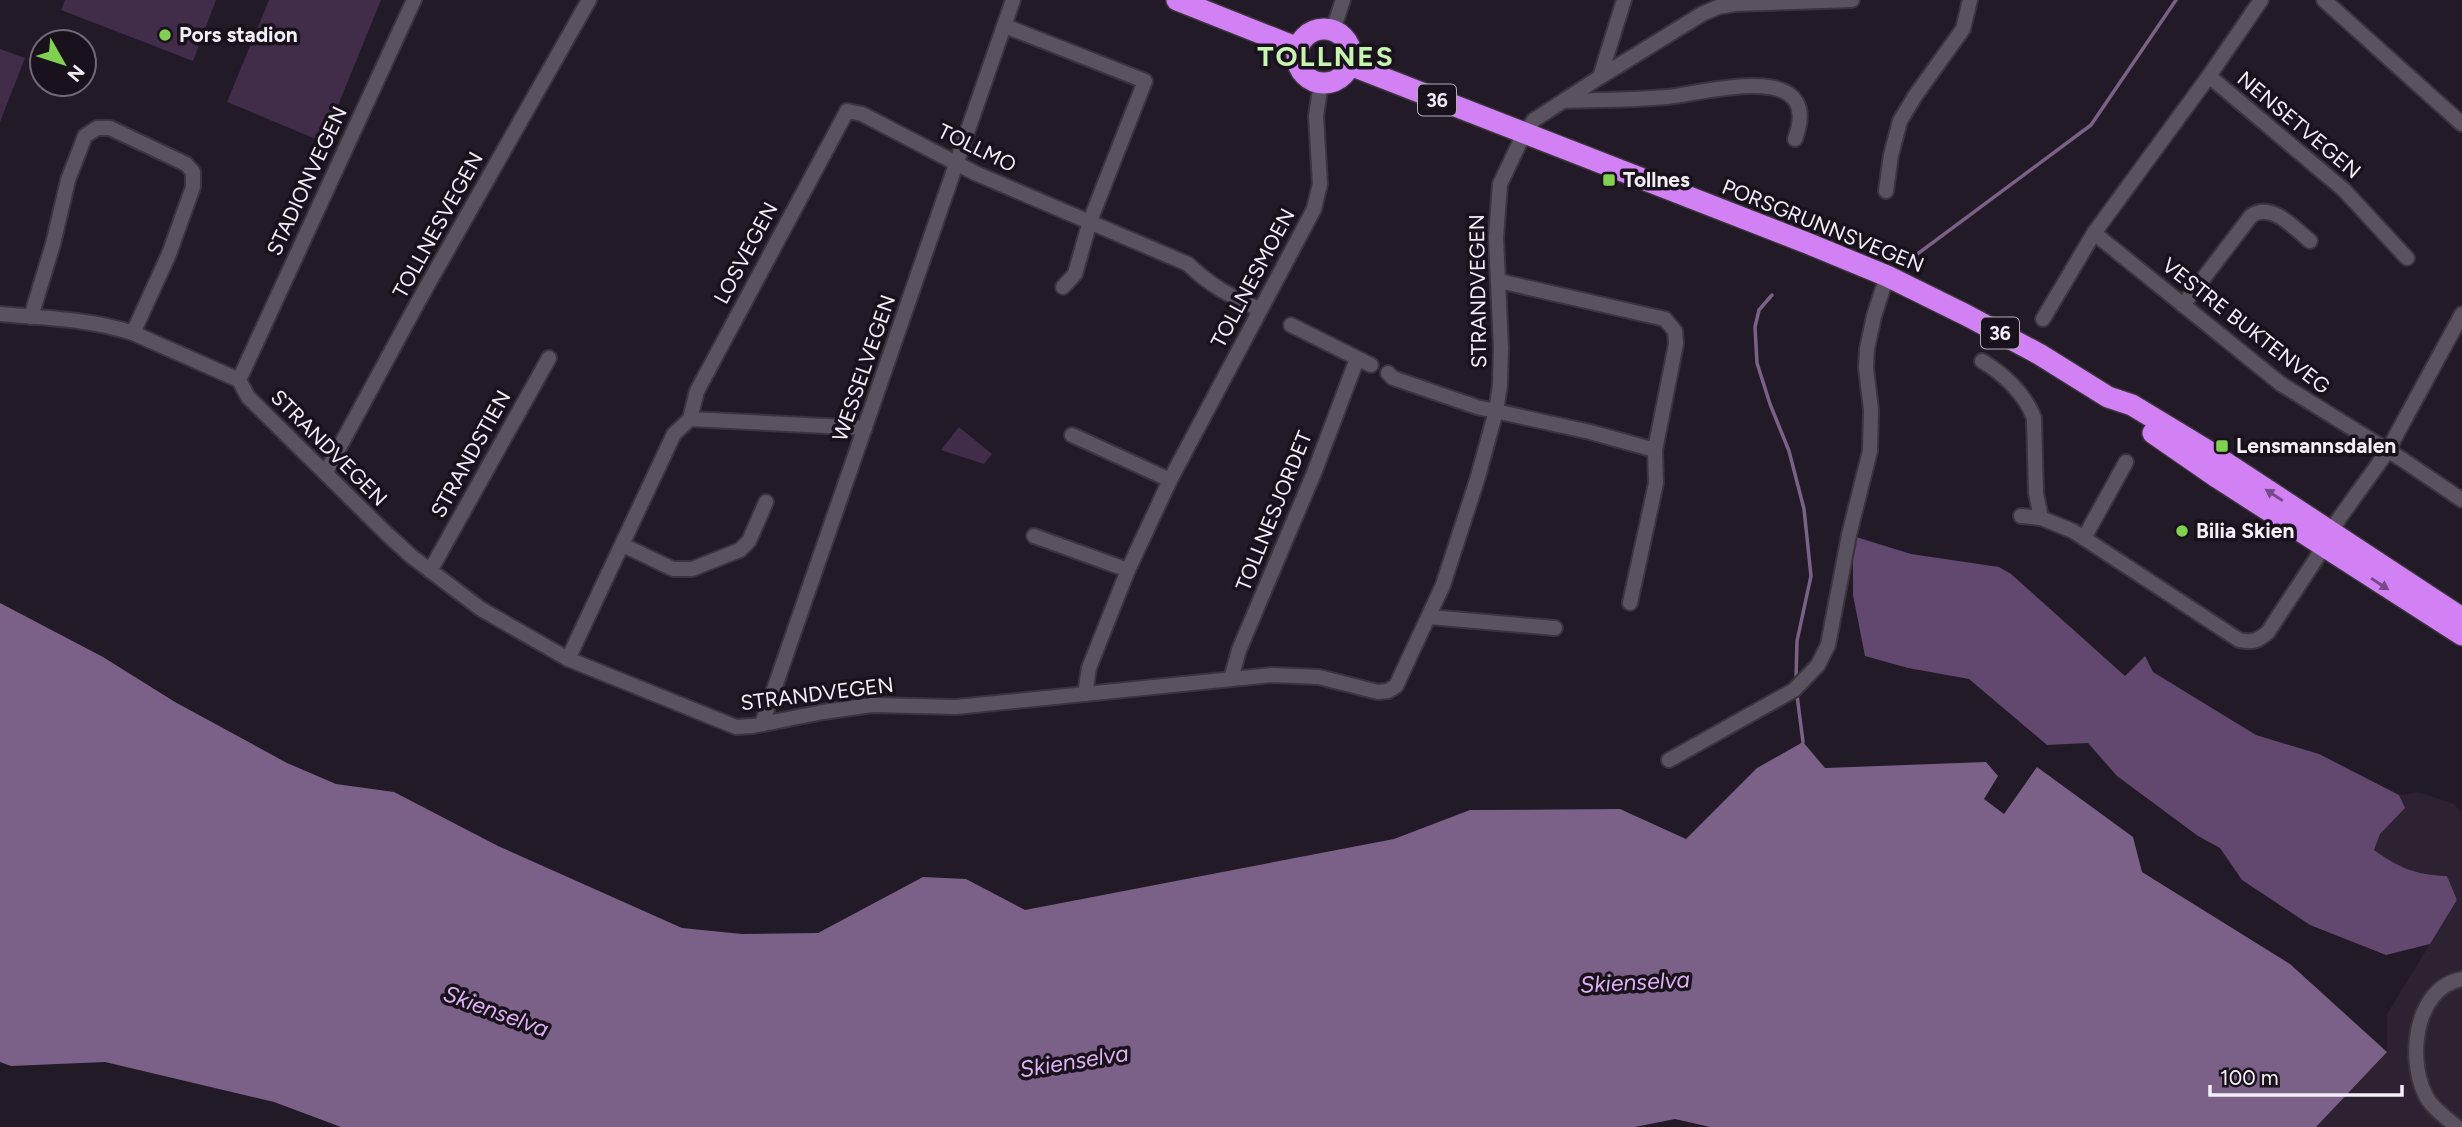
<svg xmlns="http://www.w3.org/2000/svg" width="2462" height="1127" font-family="Figtree,sans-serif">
	<rect width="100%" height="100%" fill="#221a26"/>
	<path fill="#2d2232" d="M2418,792l36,12 8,9v314h-146l71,-75v-38l70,-114 -10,-24 -26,-1 -30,-13 -17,-12 6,-16 24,-26 -5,-13z"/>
	<g fill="#412d4a">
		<path d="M65,0h151l-23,61 -132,-51z"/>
		<path d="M269,0h112l-58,142 -96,-40z"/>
		<path d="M0,49l25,9 -25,64z"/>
		<path d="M959,427l33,27 -8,10 -43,-14z"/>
	</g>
	<path fill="#62476e" d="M1853,536l58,18 88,13 12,7 114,102 20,-20 8,16 103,63 63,19 80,41 6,13 -25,26 -6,16c25,18 42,25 73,26l10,24 -27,44 -44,11 -76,-30 -68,-45 -22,-32 -22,-12 -81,-60 -29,-33 -41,2 -78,-66 -61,-11 -43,-12 -12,-61z"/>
	<path fill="#7b6088" d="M0,603l103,54 72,45 112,61 49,21 58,8 104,54 184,82 60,6 76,-1 105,-56 43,2 59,31 369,-71 76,-29 150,-1 66,30 71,-71 46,-26 22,26 161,-6 12,14 -14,23 20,15 33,-47 96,70 9,35 148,92 97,88 -71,75h-606l-35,-8 -40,8h-1294l-67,-25 -169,-40 -94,4 -11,-4z"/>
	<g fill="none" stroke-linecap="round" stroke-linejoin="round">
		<g stroke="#7b6088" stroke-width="3.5">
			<path d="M1912,258l179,-133 85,-125"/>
			<path d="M1772,295l-13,15 -4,17 2,36 13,41 19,47 15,58 7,67 -14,65 -1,39"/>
			<path d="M1797,695l6,47"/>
		</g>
		<g stroke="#3a343d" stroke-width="18">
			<g id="minor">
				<path d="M2324,0l138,124"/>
				<path d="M1005,26l140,55 -55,140 -15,53 -12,13"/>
				<path d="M1333,30l10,-30"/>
				<path d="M2209,76l135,114 63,68"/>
				<path d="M1600,77l102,-63 16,-7 17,-3 117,-4"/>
				<path d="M1564,101c34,-1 69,-1 103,-4 39,-4 158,-39 128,42"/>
				<path d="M1886,191l5,-36 9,-34 15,-25 48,-67 7,-29"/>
				<path d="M2094,233l187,151 122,76 59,40"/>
				<path d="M1499,281l166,38 10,12 1,13 -21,106 1,33 -26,120"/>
				<path d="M2183,305l68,-89c20,-15 44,13 59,25"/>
				<path d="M0,314c45,4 90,5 133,19l106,47"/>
				<path d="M31,317l22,-73 15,-64 17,-44 12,-8h13l76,36 7,8v15l-24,67 -36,79"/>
				<path d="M2043,319l51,-86 115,-157 52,-76"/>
				<path d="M1291,325l80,40"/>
				<path d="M1982,361c22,13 43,33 52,57l2,75 5,25"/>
				<path d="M1388,373l5,5 84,29 113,25 65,18"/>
				<path d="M239,380l9,17 139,137 24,22 70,53 87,50 168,68 17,-1 70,-14 49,-7 84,2 316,-32 47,2 59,15 10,-1 8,-5 47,-101 34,-105 19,-69 4,-26 1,-37 -5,-111 4,-53 20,-42 14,-22 66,-43 24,-77"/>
				<path d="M239,380l175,-380"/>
				<path d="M690,419l175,9"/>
				<path d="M1072,435l98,45"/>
				<path d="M326,472l92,-170 171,-302"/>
				<path d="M2021,516l20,2 32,13 166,109c13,3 19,1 29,-8l48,-73 22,-39 49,-68 75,-138"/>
				<path d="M1034,536l94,34"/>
				<path d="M2084,538l42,-76"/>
				<path d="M623,545l50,24h19l48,-19 9,-9 17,-39"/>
				<path d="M430,571l119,-213"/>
				<path d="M1430,617l125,11"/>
				<path d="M568,659l106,-225 16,-15 7,-28 150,-280 15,3 113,59 213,91c21,21 44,33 71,45"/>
				<path d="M1231,679l8,-29 75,-177 43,-114"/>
				<path d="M1085,694l4,-26 39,-98 42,-90 144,-271 6,-25 -4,-68 5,-33"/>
				<path d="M762,724l251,-724"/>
				<path d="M1669,760l125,-70 24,-25 10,-20 21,-110 21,-84 1,-41 -5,-42 1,-19 7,-33 13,-40"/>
				<path d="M2457,1127c-9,-8 -21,-16 -28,-26 -23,-34 -17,-113 33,-122"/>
			</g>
		</g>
		<g stroke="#3a343d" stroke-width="24">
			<g id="highway">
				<path d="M1177,0l121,48"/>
				<circle cx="1324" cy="56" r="27"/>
				<path d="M1350,65l457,178 80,33 79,39 73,39 69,43 24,8 76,46 254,167"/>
				<path d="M2153,433l65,45 244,157"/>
			</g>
		</g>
		<use href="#minor" stroke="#5b5260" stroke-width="14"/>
		<use href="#highway" stroke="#d281f4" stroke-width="21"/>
	</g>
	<defs><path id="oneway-solid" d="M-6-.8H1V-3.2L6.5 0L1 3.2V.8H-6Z" transform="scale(1.75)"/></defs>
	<g fill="#764988">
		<use href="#oneway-solid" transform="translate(2274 495) rotate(-147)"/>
		<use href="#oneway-solid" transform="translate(2380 584) rotate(33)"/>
	</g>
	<g fill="#82d050" stroke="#19111c" stroke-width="2.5">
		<circle cx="165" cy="35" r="7"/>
		<rect x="1602" y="173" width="14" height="14" rx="3.5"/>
		<rect x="2215" y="439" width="14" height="14" rx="3.5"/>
		<circle cx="2182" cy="531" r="7"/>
	</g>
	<g text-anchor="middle" stroke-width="7" stroke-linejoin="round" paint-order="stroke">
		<g fill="#19111c" stroke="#b2acb5" stroke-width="2">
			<rect x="1418" y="84.5" width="38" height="31" rx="5"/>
			<rect x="1981" y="317.5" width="38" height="31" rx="5"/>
		</g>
		<g font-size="19" font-weight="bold" fill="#f4eff7">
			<text x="1437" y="107">36</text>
			<text x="2000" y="340">36</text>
		</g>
		<g font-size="21" font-weight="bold" fill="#f4eff7" stroke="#19111c" text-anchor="start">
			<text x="179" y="42">Pors stadion</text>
			<text x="1623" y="187">Tollnes</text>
			<text x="2236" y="453">Lensmannsdalen</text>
			<text x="2196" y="538">Bilia Skien</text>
		</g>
		<g font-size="21" fill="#f4eff7" stroke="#19111c">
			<text transform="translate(2299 125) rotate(40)" y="7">NENSETVEGEN</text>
			<text transform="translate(977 148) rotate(26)" y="7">TOLLMO</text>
			<text transform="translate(307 181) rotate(-65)" y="7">STADIONVEGEN</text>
			<text transform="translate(438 225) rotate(-61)" y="7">TOLLNESVEGEN</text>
			<text transform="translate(1823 226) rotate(22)" y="7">PORSGRUNNSVEGEN</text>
			<text transform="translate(746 253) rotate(-62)" y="7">LOSVEGEN</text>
			<text transform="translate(1253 278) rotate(-62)" y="7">TOLLNESMOEN</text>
			<text transform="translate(1478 291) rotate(-91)" y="7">STRANDVEGEN</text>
			<text transform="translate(2246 326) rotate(38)" y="7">VESTRE BUKTENVEG</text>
			<text transform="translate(864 368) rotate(-71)" y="7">WESSELVEGEN</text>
			<text transform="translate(329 448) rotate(45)" y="7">STRANDVEGEN</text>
			<text transform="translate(471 454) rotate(-61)" y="7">STRANDSTIEN</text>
			<text transform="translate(1274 511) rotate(-68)" y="7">TOLLNESJORDET</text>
			<text transform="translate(817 694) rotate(-7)" y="7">STRANDVEGEN</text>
		</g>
		<g font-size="23" font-style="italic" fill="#deb2f2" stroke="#19111c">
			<text transform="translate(1635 982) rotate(-3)" y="8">Skienselva</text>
			<text transform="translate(496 1011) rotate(20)" y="8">Skienselva</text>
			<text transform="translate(1074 1061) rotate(-9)" y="8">Skienselva</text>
		</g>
		<g font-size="28" font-weight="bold" letter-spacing="2" fill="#c8f4b1" stroke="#19111c">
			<text x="1326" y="66">TOLLNES</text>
		</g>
	</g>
	<g transform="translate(63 63) rotate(129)"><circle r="33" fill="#19111c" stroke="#716a74" stroke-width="2"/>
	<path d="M0-5L12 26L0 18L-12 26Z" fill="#82d050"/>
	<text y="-10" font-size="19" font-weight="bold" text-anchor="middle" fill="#f4eff7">N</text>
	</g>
	<path d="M2210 1085v10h192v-10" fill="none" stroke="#f4eff7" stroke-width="3.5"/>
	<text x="2220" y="1085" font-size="21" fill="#f4eff7" stroke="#19111c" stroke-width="5" paint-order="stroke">100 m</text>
</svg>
